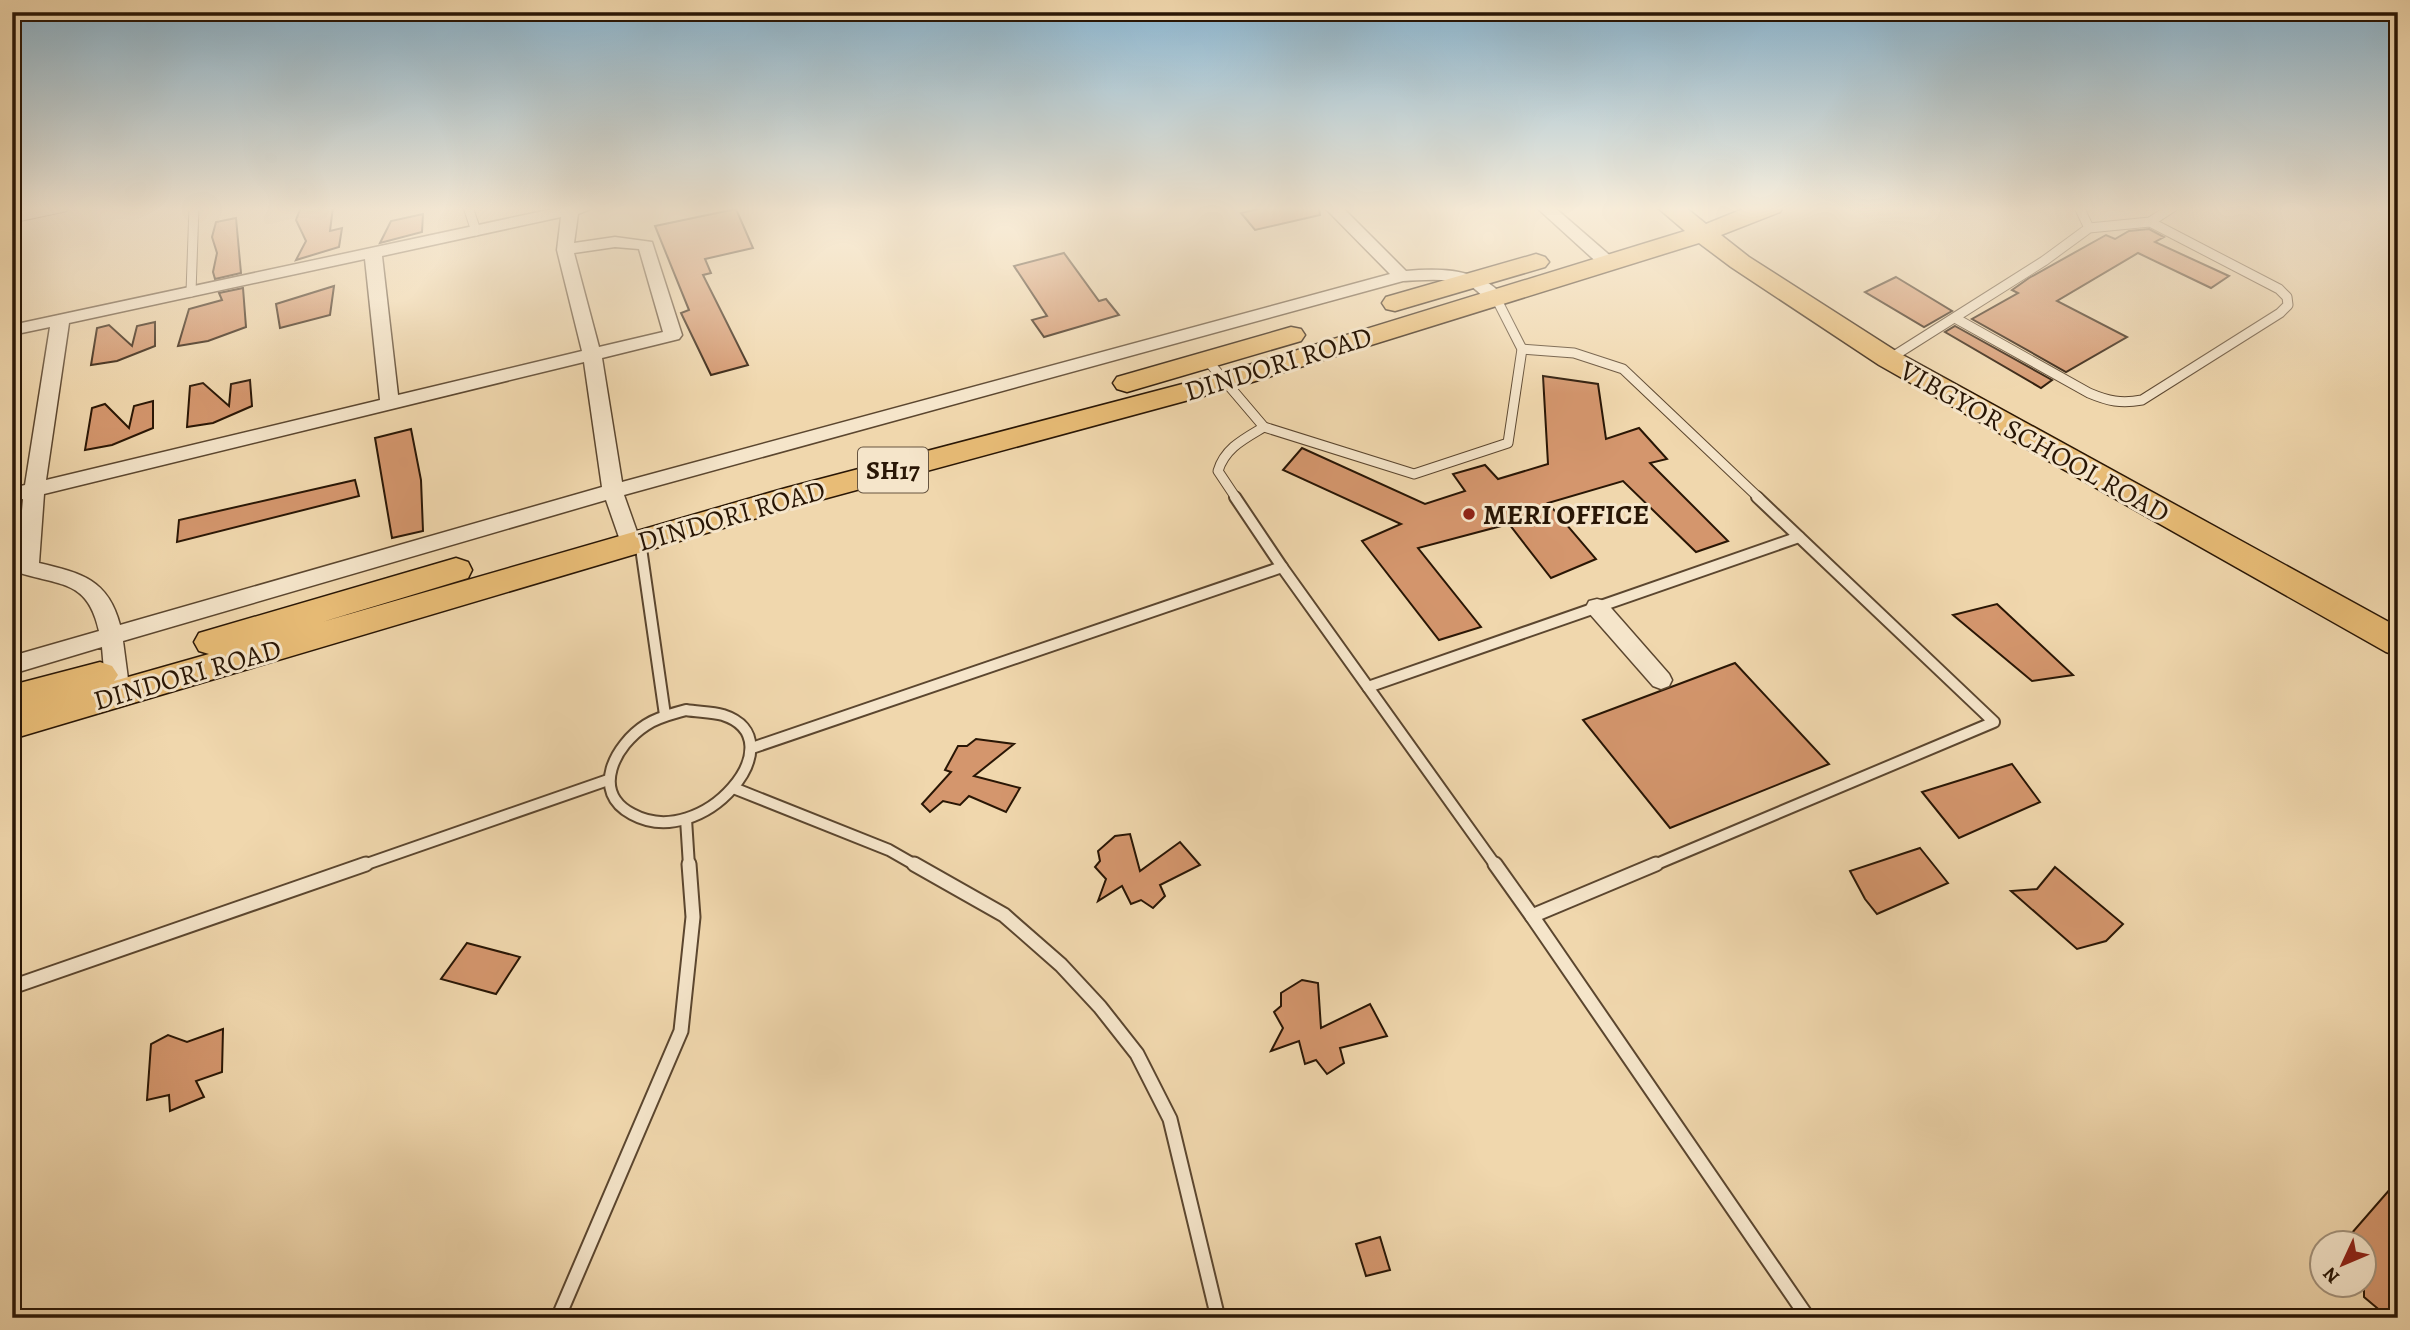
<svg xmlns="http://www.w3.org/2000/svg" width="2410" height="1330" font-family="Alegreya,serif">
	<rect width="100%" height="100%" fill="#f0d7ad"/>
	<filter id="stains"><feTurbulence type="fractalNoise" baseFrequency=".00286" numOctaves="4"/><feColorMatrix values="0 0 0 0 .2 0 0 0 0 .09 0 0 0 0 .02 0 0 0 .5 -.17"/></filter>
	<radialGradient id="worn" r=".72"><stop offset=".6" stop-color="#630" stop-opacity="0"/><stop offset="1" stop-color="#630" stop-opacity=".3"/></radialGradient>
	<g fill="#d4966d" stroke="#291605" stroke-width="2">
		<path d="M301,207h32l-3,24 12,-3 -3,19 -43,13 10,-19 -10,-21z"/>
		<path d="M1266,207h53l1,8 -65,15 -14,-17z"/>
		<path d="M736,209l17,39 -48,11 6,14 -8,2 45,90 -37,10 -30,-62 8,-3 -34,-84z"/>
		<path d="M423,214l-1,18 -42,11 11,-22z"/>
		<path d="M236,218l5,55 -26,6 -2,-7 4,-19 -5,-16 4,-15z"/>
		<path d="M2149,229l15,8 -9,5 74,34 -18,12 -73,-35 -81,48 70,36 -61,35 -94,-53 46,-26 -6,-3 17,-12 77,-43 9,4 14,-8z"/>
		<path d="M1064,253l35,48 7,-2 13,16 -75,22 -12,-17 15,-4 -33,-50z"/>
		<path d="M1896,277l56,34 -28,16 -59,-35z"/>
		<path d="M334,286l-4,29 -50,13 -4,-24z"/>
		<path d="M243,288l3,39 -38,14 -30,5 11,-37 33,-9 -3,-7z"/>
		<path d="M155,322v24l-38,15 -26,4 6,-37 12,-3 23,21 5,-20z"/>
		<path d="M1955,326l97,54 -11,8 -96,-56z"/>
		<path d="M1543,376l55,8 8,55 33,-11 28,31 -17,4 78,78 -32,11 -73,-71 -75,22 48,56 -45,19 -42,-54 -91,24 63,79 -42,13 -77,-99 39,-17 -118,-54 19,-22 123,56 40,-13 -12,-17 32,-9 13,14 50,-15z"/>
		<path d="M250,380l2,26 -39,17 -26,4 3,-41 13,-3 26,23 2,-22z"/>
		<path d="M153,401v27l-41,17 -27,5 7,-42 13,-4 24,24 5,-22z"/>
		<path d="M411,429l10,51 2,51 -31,7 -17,-100z"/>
		<path d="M355,480l4,16 -182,46 2,-22z"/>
		<path d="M1997,604l76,71 -41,6 -79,-66z"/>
		<path d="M1735,663l94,101 -159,64 -87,-108z"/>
		<path d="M976,739l38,5 -40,32 46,12 -14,24 -37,-16 -9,9 -17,-4 -13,11 -8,-8 29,-32 -6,-2 13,-24h9z"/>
		<path d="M2012,764l28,38 -81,36 -37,-46z"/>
		<path d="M1130,834l10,37 40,-29 20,23 -40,20 5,11 -12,12 -12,-8 -10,4 -9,-18 -24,15 8,-22 -11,-12 5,-6 -2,-10 17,-15z"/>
		<path d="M1920,848l28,35 -71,31 -12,-15 -15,-28z"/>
		<path d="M2055,867l68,57 -17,17 -29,8 -66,-58 26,-2z"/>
		<path d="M467,943l53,14 -24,37 -55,-15z"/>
		<path d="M1302,980l16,3 3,45 49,-24 17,32 -47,12 4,15 -17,11 -11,-14 -11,4 -6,-23 -28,10 12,-23 -9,-16 7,-6v-13z"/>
		<path d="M223,1029l-1,43 -26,9 8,16 -34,14 -1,-16 -22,5 4,-56 17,-9 19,7z"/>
		<path d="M2398,1180v138h-9l-25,-21v-55h-20z"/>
		<path d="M1380,1237l10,33 -24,6 -10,-32z"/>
	</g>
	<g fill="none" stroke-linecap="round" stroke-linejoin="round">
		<g stroke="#5b462f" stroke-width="11">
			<g id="service-far2">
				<path d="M468,207l8,24"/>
				<path d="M2079,207l10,21"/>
				<path d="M2393,207l5,2"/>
				<path d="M12,218l52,-11"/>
				<path d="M191,292l3,-85"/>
				<path d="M1955,318l134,75c19,8 32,11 53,7l138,-87 8,-8 -1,-8 -8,-8 -129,-67"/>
				<path d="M1522,349l52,4 49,16 136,129"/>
				<path d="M1889,359l155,-98 45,-33 61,-6 23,-15"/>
				<path d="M1207,360l57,67c-20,12 -39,21 -46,44l18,27"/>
				<path d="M1264,427l150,47 94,-31 14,-94 -26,-51"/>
			</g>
		</g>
		<g stroke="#5b462f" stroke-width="14">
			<g id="service-far1">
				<path d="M640,541l25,174"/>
				<path d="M1282,567l214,299"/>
				<path d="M1368,687l431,-150"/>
				<path d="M686,710c12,2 26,2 37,5 75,24 -20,138 -91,99 -42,-22 -17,-69 14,-89 12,-8 26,-11 40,-15z"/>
				<path d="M752,748l530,-181 -47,-70"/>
				<path d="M736,789l153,61 28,16"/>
				<path d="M686,819l3,47"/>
				<path d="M361,866l247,-86"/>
				<path d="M1652,866l342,-144 -237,-225"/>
			</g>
		</g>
		<g stroke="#5b462f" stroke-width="17">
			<g id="service">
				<path d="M914,864l90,51 57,50 39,42 37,47 33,65 48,199"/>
				<path d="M1495,864l37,52 124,-52"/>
				<path d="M1532,916l276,402"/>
				<path d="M12,987l354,-123"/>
				<path d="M558,1318l123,-287 12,-114 -4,-53"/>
			</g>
		</g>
		<g stroke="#5b462f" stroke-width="3">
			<g id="minor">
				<path d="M562,207h33l-17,7 -4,29 41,-6 37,5 30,93 -3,4 -77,19 20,124 768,-208 -66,-67h18l64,64c35,-3 75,-3 99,27l-3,4c-17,4 -23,-15 -38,-19 -19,-5 -42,-3 -61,-2l-779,214 17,48 -3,5 -7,2 -7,-2 -3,-5 -15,-43 -483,141 7,53 -4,6 -8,3 -8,-3 -4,-6 -4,-47 -90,27v-18l87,-25c-11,-50 -36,-45 -79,-58l-3,-5 6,-69 -11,3v-14l13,-3 25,-158 -38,8v-10zM561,217l-4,33 25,101 -184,44 -16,-139zM615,247l24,2 24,83 -64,15 -25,-94zM365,259l15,141 -334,80 23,-157zM584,362l18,125 -482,138c-12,-46 -39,-52 -81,-62l5,-69z"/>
				<path d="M1536,207h18l60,52 2,4 -2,4h-12z"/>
				<path d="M1597,599l8,2 64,73 3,6 -3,6 -8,3 -8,-3 -64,-73 -3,-6 3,-6z"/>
			</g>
		</g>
		<g stroke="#291605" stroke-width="3">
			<g id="primary">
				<path d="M1657,207h28l21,17 42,-17h35l-3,5 -59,23 28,22 150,96 499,274v29l-12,-4 -507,-287 -148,-98 -32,-24 -466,145 -439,119 -782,232v-54l88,-23 12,4 6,9 -4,6 95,-27 -10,-3 -5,-9 5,-9 257,-75 12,4 4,8 -4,8 -146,44 464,-134 427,-112 472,-145z"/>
				<path d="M1536,254l9,3 4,5 -4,5 -150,44 -9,-2 -4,-6 4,-6z"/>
				<path d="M1291,327l10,2 4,6 -4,6 -174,51 -10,-3 -4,-6 4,-6z"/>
			</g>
		</g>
		<use href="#service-far2" stroke="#f5e5ca" stroke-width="9"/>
		<use href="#service-far1" stroke="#f5e5ca" stroke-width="10"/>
		<use href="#service" stroke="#f5e5ca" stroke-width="13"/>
		<use href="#minor" fill="#f5e5ca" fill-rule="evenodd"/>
		<use href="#primary" fill="#e8bc76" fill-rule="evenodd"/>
	</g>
	<linearGradient id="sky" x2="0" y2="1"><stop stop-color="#89b6d2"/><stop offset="0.53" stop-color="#f8edda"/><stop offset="1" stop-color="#f8edda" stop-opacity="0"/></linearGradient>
	<rect width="2410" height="394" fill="url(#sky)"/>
	<circle fill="#8f2418" stroke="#f5e5ca" stroke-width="2.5" cx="1469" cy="514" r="7"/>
	<g text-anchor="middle" stroke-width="6" stroke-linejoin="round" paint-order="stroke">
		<rect fill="#f5e5ca" stroke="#665440" stroke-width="2" x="858" y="447.5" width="70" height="45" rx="5"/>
		<g font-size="26" font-weight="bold" fill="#291605">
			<text x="893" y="479">SH17</text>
		</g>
		<g font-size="28" fill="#291605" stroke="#f5e5ca">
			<text transform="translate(1278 363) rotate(-17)" y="10">DINDORI ROAD</text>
			<text transform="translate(2035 441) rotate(29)" y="10">VIBGYOR SCHOOL ROAD</text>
			<text transform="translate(731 515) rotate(-16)" y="10">DINDORI ROAD</text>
			<text transform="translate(187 674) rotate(-16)" y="10">DINDORI ROAD</text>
		</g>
		<g font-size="28" font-weight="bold" fill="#291605" stroke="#f5e5ca" text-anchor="start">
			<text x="1483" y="524">MERI OFFICE</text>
		</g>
	</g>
	<rect width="2410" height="1330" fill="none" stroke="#f0d7ad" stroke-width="42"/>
	<rect x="14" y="14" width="2382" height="1302" fill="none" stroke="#291605" stroke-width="3.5"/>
	<rect x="21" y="21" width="2368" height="1288" fill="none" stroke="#291605" stroke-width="2"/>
	<g transform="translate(2343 1264) rotate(226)"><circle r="33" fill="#f5e5ca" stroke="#a3927b" stroke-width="2"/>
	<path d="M0-5L12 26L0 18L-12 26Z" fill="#8f2418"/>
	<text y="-10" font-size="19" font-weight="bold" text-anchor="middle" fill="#291605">N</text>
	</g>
	<rect width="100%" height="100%" filter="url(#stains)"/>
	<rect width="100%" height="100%" fill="url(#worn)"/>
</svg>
